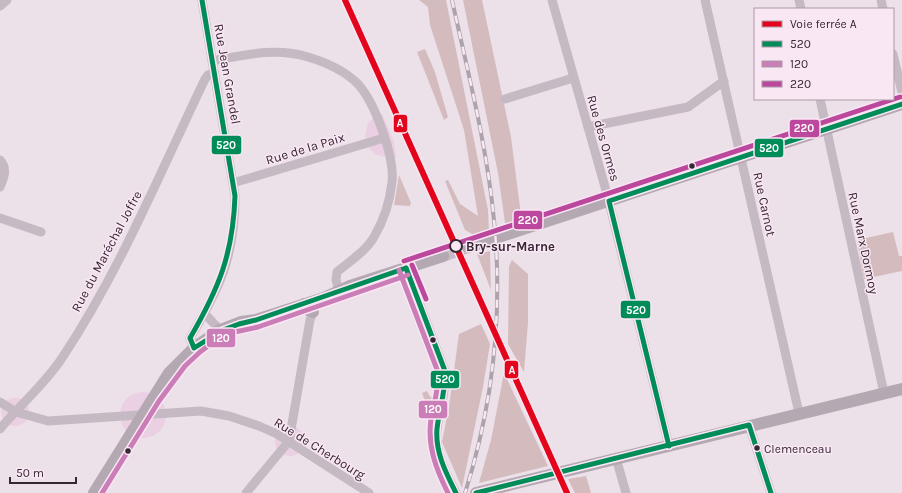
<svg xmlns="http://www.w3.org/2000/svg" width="902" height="493" font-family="Karla,sans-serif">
	<rect width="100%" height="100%" fill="#ece0e9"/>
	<g fill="#d4bcbe">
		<path d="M419,0h27l42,210 1,21 -5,4 -12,-1 -7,-4 -20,-49 3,-1 12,24 18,12 -14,-86 -34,-105 -2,-18z"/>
		<path d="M463,0h19l29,137 11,86 -16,7 -8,-57z"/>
		<path d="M425,49l10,23 13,45 -4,3 -27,-68z"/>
		<path d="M399,175l12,28 -1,3 -16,-1z"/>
		<path d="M893,232l6,24h3v15l-38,8 -7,-39z"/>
		<path d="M490,251l1,39 -14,-36z"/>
		<path d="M512,260l16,14v49l-4,49 -16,-28 1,-78z"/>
		<path d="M481,324l9,20 -7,43 -21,101 -20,-46 7,-36 10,-72z"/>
		<path d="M504,373l44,93 -69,17 12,-43z"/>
		<path d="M434,385l3,2v7l-7,26 -7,-5 6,-3 -7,-19 5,-2 3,6 5,-2 -3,-7z"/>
		<path d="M586,476l5,17h-16l-7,-14z"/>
	</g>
	<g fill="#ebcfe2">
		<path d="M382,114l12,28 2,15 -9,1 -12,-4 -6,-6 -4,-12 3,-13 6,-6z"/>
		<circle cx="143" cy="415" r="23"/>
		<circle cx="15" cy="412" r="14"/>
		<circle cx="290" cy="441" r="15"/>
	</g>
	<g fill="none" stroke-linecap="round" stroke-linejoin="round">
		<path stroke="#c8bbc5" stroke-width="12" stroke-dasharray="12 6" stroke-linecap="butt" d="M443,256l25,-9"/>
		<g stroke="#c5b9c3" stroke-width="9">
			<path d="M552,0l55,194 62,252"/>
			<path d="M705,0l94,413"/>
			<path d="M799,0l2,9"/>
			<path d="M881,0l2,9"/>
			<path d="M0,6l7,-6"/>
			<path d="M893,54l9,38"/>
			<path d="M212,61c32,-6 64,-14 96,-4 17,5 37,14 50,27 17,19 37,73 34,98 -2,19 -8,38 -18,55 -8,14 -24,24 -37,35l-1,8 3,11"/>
			<path d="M505,99l68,-21"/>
			<path d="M820,99l64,294"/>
			<path d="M588,127l100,-20 36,-26"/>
			<path d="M0,160c8,9 4,17 0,27"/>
			<path d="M233,183l151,-45"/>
			<path d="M0,218l41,14"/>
			<path d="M406,268l39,103c2,20 -6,38 -8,58 -3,23 9,44 19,64"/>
			<path d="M205,314l15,16"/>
			<path d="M194,348l-4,-10c30,-50 45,-82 45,-142l-33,-196"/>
			<path d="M0,402l16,10 32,9 153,-10 28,5 30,10 18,8 92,59"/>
			<path d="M749,425l22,68"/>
			<path d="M0,429c20,-24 45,-45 62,-71 58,-87 98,-185 143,-279l3,-4 6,-3"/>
			<path d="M616,458l10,35"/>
			<path d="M246,493l43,-52 21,-121 5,-14"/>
		</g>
		<g stroke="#b4a8b2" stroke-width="12">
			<path d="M468,247l434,-143"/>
			<path d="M304,304l2,5 7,3"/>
			<path d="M94,493l75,-120 25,-25 26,-18 21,-8 15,-2 68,-22 26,-12 93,-30"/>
			<path d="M476,493l426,-104"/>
		</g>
		<g stroke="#ada3ab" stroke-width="4">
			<path id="rail" d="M452,0c16,73 35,146 42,220 9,92 -1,185 -29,273"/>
		</g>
		<use href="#rail" stroke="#fae7f4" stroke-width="2.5" stroke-dasharray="8" stroke-linecap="butt"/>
		<g stroke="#fae7f4" stroke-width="8">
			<g id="bus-1">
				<path d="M202,0l33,196c-2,58 -16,92 -45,142l4,10 29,-18 16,-6 17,-4 150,-52"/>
				<path d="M406,268l39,103c1,20 -6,38 -8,58 -2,23 9,44 19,64"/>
				<path d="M669,446l-60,-245 293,-97"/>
				<path d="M476,493l273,-68 22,68"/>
			</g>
		</g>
		<g stroke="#fae7f4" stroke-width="8">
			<g id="bus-2">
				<path d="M399,270l39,102c1,16 -4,31 -7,47 -4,27 5,50 17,74"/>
				<path d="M102,493l57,-92 26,-35 15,-14 16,-12 19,-8 23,-5 150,-52"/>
			</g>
		</g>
		<g stroke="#fae7f4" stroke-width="8">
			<g id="bus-3">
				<path d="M404,261l496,-164"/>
				<path d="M412,265l14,34"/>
			</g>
		</g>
		<use href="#bus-1" stroke="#008c59" stroke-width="5"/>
		<use href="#bus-2" stroke="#ca7db7" stroke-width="5"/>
		<use href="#bus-3" stroke="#bb489d" stroke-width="5"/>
		<g stroke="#fae7f4" stroke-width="9">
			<path id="rail-1" d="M345,0l222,493"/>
		</g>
		<use href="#rail-1" stroke="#e3051c" stroke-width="6"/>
	</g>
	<g fill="#362735" stroke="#fae7f4" stroke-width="1.5">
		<circle cx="692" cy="166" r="3.5"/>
		<circle cx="433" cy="340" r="3.5"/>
		<circle cx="757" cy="448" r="3.5"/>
		<circle cx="128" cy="451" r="3.5"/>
	</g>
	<circle fill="#fae7f4" stroke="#362735" stroke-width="2" cx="456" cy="246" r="6"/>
	<g text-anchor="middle" stroke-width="3" stroke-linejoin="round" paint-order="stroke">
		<g font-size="12" fill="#362735" stroke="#fae7f4" text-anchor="start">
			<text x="764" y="453">Clemenceau</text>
		</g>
		<g font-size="13" fill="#362735" stroke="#fae7f4">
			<text transform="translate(228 74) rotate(80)" y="5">Rue Jean Grandel</text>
			<text transform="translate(604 138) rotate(74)" y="5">Rue des Ormes</text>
			<text transform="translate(305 148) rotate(-17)" y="5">Rue de la Paix</text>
			<text transform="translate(765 204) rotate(78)" y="5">Rue Carnot</text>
			<text transform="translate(864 243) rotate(78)" y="5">Rue Marx Dormoy</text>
			<text transform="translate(106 251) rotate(-62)" y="5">Rue du Maréchal Joffre</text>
			<text transform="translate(320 448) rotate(32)" y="5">Rue de Cherbourg</text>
		</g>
		<g font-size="13" font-weight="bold" fill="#362735" stroke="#fae7f4" text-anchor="start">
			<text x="466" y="251">Bry-sur-Marne</text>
		</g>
	</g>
	<g stroke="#fae7f4" stroke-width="1.5">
		<rect x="393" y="114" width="15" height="19" rx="4" fill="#e3051c"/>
		<rect x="789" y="119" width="31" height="19" rx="4" fill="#bb489d"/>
		<rect x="211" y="135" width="31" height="20" rx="4" fill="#008c59"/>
		<rect x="754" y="138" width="30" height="20" rx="4" fill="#008c59"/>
		<rect x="513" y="210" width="30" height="20" rx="4" fill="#bb489d"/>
		<rect x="620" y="300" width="31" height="19" rx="4" fill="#008c59"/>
		<rect x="206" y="328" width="30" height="20" rx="4" fill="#ca7db7"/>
		<rect x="504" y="360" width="15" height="19" rx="4" fill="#e3051c"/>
		<rect x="430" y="370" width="30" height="19" rx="4" fill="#008c59"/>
		<rect x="418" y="400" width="30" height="19" rx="4" fill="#ca7db7"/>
	</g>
	<g font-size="11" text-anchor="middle" font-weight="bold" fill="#fff">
		<text x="400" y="127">A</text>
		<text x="804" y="132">220</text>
		<text x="226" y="149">520</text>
		<text x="769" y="152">520</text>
		<text x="528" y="224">220</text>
		<text x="636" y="314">520</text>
		<text x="221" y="342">120</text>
		<text x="512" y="374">A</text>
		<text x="445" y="383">520</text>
		<text x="433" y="413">120</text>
	</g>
	<rect x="754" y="8" width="140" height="92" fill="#fae7f4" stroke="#ac9aa8"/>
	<rect x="762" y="21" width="20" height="6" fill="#e3051c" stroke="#ac9aa8"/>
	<text x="790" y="28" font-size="12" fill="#362735">Voie ferrée A</text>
	<rect x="762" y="41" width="20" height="6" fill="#008c59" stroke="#ac9aa8"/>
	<text x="790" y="48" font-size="12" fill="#362735">520</text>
	<rect x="762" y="61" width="20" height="6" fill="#ca7db7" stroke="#ac9aa8"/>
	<text x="790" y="68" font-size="12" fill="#362735">120</text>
	<rect x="762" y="81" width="20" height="6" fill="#bb489d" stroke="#ac9aa8"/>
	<text x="790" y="88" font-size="12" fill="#362735">220</text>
	<path d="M10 477v6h66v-6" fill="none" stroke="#362735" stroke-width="2"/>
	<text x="16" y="477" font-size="12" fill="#362735" stroke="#fae7f4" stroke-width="3" paint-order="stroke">50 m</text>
</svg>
